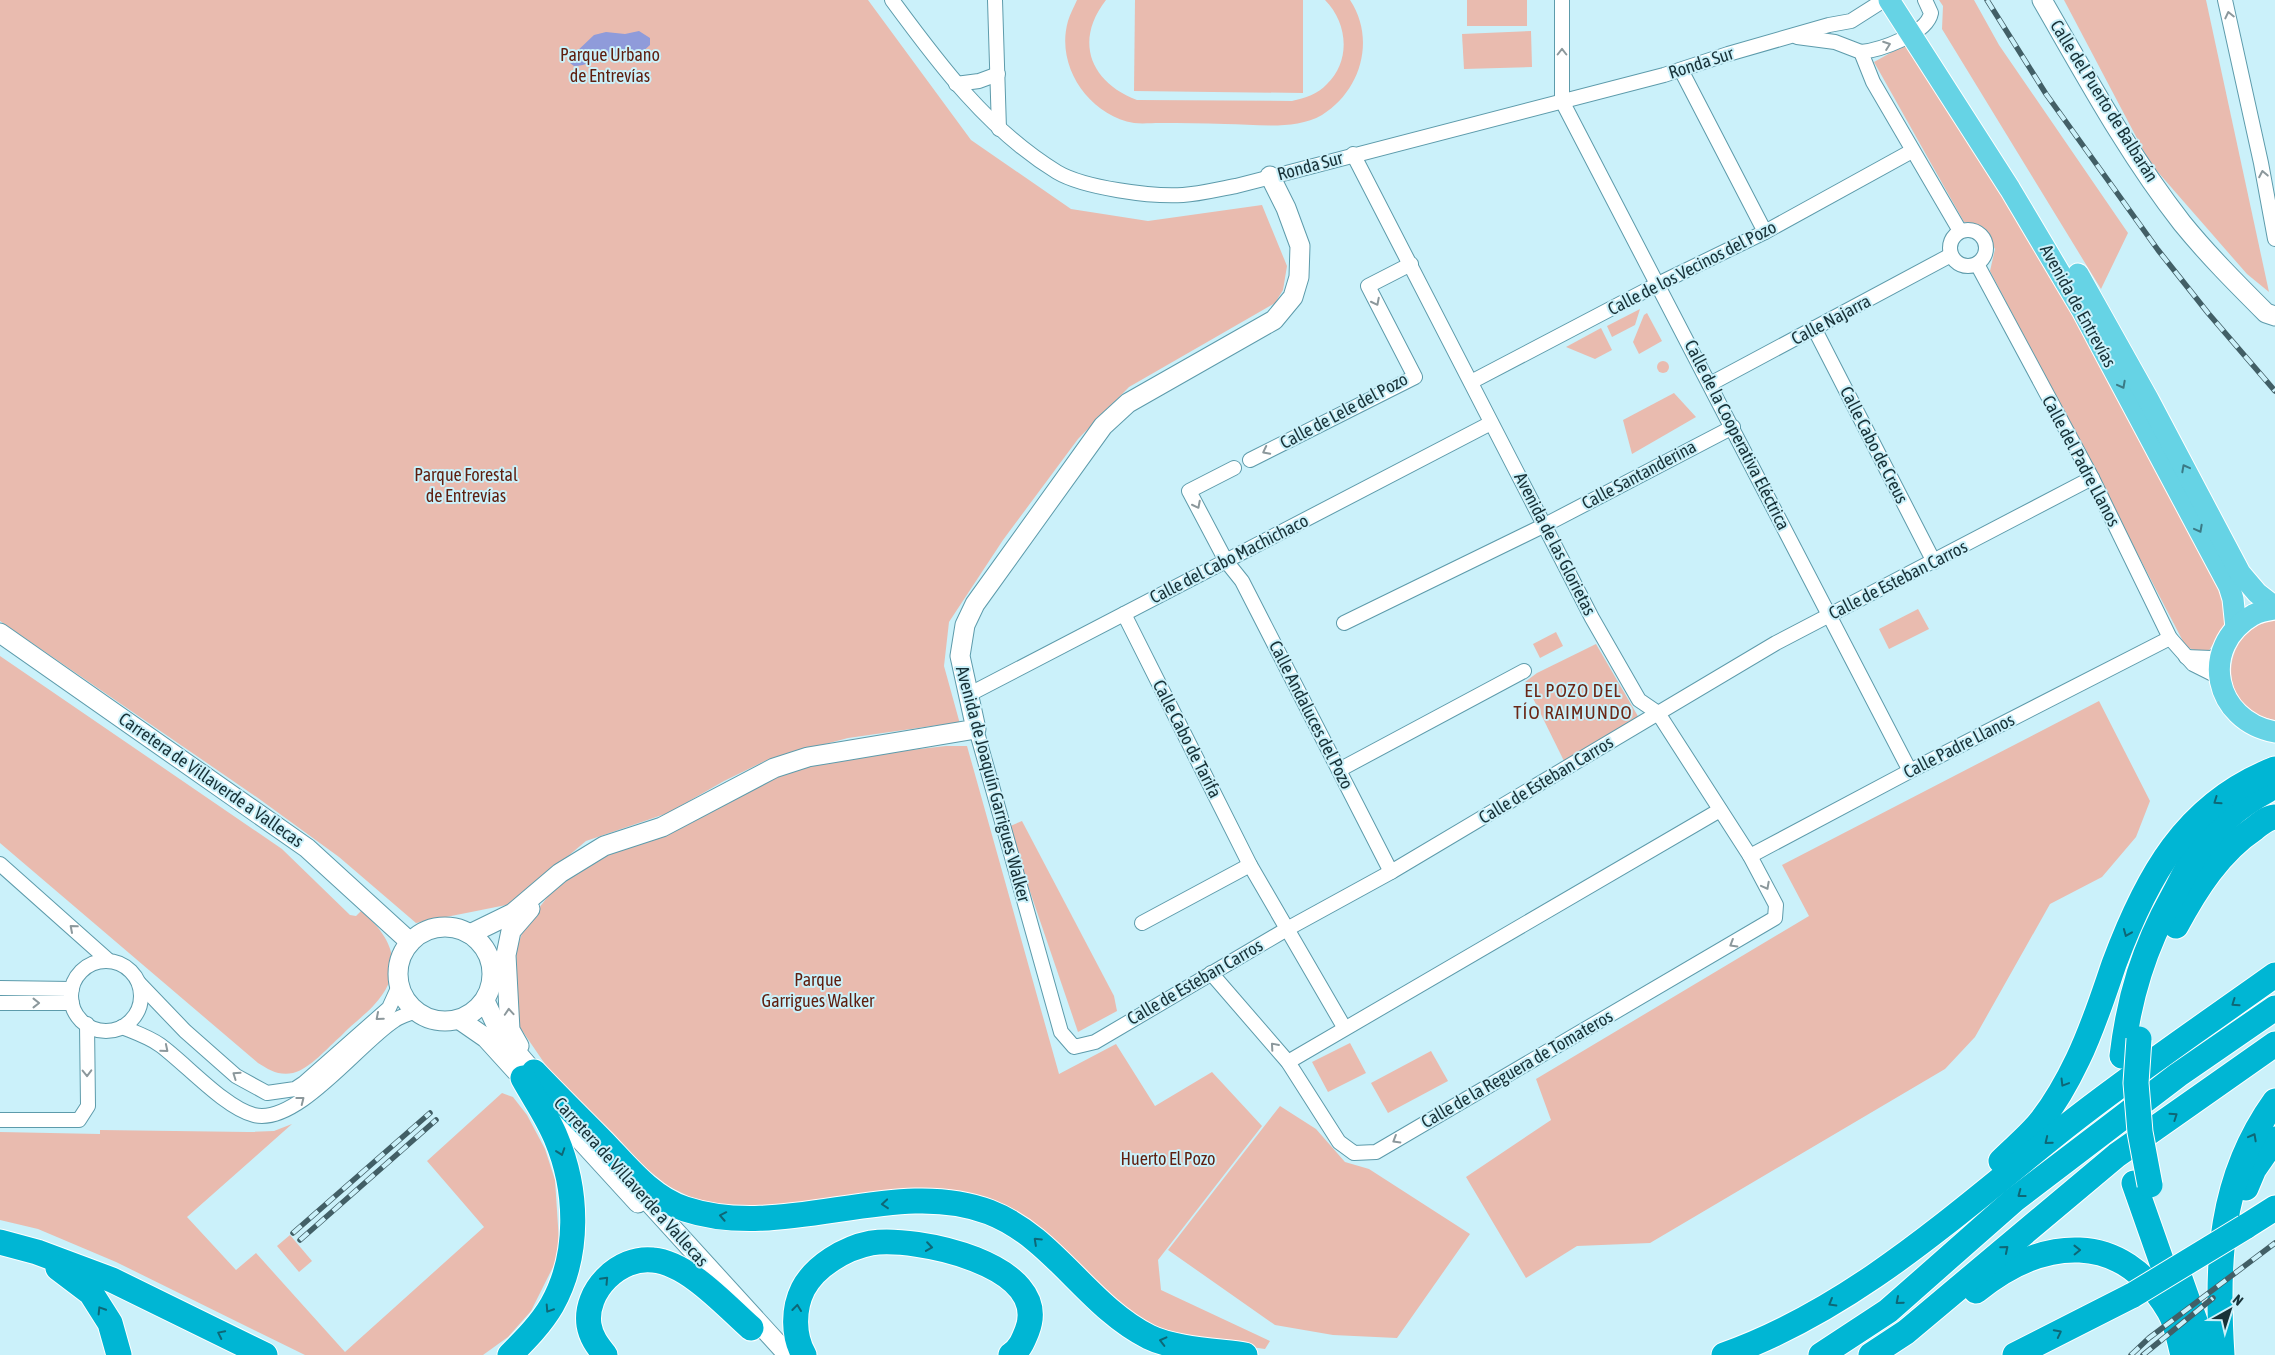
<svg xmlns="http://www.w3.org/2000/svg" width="2275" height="1355" font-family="'Asap Condensed',sans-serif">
	<rect width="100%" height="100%" fill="#cbf1fa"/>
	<g fill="#e9bbaf">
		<path d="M0,0h868l103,140 100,69 77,12 114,-16 25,61 -4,24 -8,13 -146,84 -51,52 -75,101 -54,82 -5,44 16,58 -21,1 -91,13 -79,21 -45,22 -56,32 -82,28 -75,63 -95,19 -77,-66 -81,-59 -258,-177z"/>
		<path d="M1077,0h29c-32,41 -16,82 31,100l155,1c13,-3 26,-7 35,-17 24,-23 21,-61 -2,-84h25c26,39 11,91 -28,115 -28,16 -67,9 -97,9 -22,-1 -43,-1 -65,-1 -8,0 -18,1 -26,0 -45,-8 -79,-57 -66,-102 2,-7 6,-14 9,-21z"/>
		<path d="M1135,0h168v93l-169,-2z"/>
		<rect x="1467" y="0" width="60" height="26"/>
		<path d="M1939,0h35l25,45 129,188 -27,56 -159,-260 1,-23z"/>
		<path d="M2064,0h142l63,292 -22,-18 -97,-111z"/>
		<path d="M1531,31l1,36 -68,2 -2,-35z"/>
		<path d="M1910,42l153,245 164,309 -2,29 -17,27 -11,-1 -11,-4 -196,-376 5,-22 -12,-22 -19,-5 -90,-160z"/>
		<path d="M1640,309l-5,16 -23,12 -5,-11z"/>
		<path d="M1647,313l15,28 -23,13 -6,-12 11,-27z"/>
		<path d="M1601,328l11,22 -17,9 -29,-12z"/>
		<circle cx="1663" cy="367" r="6"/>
		<path d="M1674,393l22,24 -64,37 -9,-34z"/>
		<path d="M1918,609l11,20 -40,20 -10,-20z"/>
		<path d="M2275,620v100c-10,-2 -20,-5 -28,-12 -31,-30 -14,-82 28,-88z"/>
		<path d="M1556,632l7,14 -23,12 -7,-14z"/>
		<path d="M1596,644l43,74 -75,43 -39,-79 12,-9z"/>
		<path d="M0,656l282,193 68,66 6,1 5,-5c33,27 45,60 13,94 -10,11 -23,20 -33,31 -13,11 -31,33 -48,37 -14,3 -24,-3 -35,-10l-258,-220z"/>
		<path d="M2099,701l51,100 -14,36 -34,40 -52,27 -75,133 -30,32 -295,174 -73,3 -51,32 -60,-101 85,-57 -15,-41 273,-163 -27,-51z"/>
		<path d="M946,746h21l92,328 57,-30 39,62 57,-34 50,54 -104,134 3,30 109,51 -5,8 -83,-12 -38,-13 -136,-114 -300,-4 -40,-20 -50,-40 -58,-60 -41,-60 -3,-75 8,-24 25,-32 31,-25 28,-17 43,-13 40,-17 62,-39 45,-16 77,-14z"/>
		<path d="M1022,821l92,175 3,15 -39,21 -70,-205z"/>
		<path d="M1350,1043l16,30 -38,19 -16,-30z"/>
		<path d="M1431,1051l17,30 -60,32 -17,-30z"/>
		<path d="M502,1093l11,4 14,18 18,34 10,31 4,61 -4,22 -24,48 -23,26 -25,18h-178l-189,-93 -78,-33 -38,-9v-88l100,2v-4l148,2 26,-1 18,-7 -105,93 49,53 20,-17 89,99 139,-125 -57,-66z"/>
		<path d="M1280,1106l36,23 29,33 24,7 101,65 -73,104 -64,-3 -58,-10 -107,-75z"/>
		<path d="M290,1235l22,26 -13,11 -22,-26z"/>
	</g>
	<path fill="#8f9bda" d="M639,31l11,7v7c-15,15 -24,8 -41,12 -13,2 -23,9 -35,9l-4,-3 3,-8 21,-20 12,-3 19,2z"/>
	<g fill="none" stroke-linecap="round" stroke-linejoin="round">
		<g stroke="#5d9bab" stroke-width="16">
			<g id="street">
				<path d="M892,0c47,64 96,130 165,172 27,16 95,25 126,23 17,-1 36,-6 53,-9l428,-111 64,-21 101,-29 22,-4 33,-21"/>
				<path d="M995,0l4,129"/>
				<path d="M1562,0v101l348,670"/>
				<path d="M2225,0l36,163 14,76"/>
				<path d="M1797,37l38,5 26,10 12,30 87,149"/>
				<path d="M1861,52c19,-2 66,-18 70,-39l-6,-13"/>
				<path d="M1681,70l84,162"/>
				<path d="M956,84l23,-3 19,-7"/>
				<circle cx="1968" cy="248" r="18"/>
				<path d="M1977,264l115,214 78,160 23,26 26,13"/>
				<path d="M1814,328l120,234"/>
				<path d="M1471,382l187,-98 107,-52 147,-81"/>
				<path d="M1710,384l241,-129"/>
				<path d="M1250,460l165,-83 -47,-91 43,-22"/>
				<path d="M1234,468l-45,23 37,70 16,20 149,291"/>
				<path d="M1124,614l126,251 94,162"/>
				<path d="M1344,623l201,-98 188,-98"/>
				<path d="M2186,657l25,1 11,-5"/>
				<path d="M968,695l523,-272"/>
				<path d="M976,729l85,303 13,15 21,-5 192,-113 104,-57 385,-229 316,-165"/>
				<path d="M1339,770l185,-99"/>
				<path d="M1750,856l160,-85 260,-133"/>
				<path d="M0,864l109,97"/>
				<path d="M1142,923l108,-58"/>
				<circle cx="106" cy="996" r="35"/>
				<path d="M1211,973l77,89 51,80 15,11 22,-1 399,-234 1,-13 -26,-49 -92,-143 -19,-13 -47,-82 -239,-464"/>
				<path d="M139,983l46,48 51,45 31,17 28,-4 9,-6 85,-75 10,-22"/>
				<path d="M0,988l72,1"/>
				<path d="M0,1003h72"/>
				<path d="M122,1027c12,5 27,10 38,18 25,18 65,63 94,70 43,11 106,-73 141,-95 6,-4 14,-6 21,-9"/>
				<path d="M1288,1062l432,-252"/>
				<path d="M0,1120h79l9,-14 -1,-82"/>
			</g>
		</g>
		<g stroke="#5d9bab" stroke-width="21">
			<g id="secondary">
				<path d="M2042,0c44,76 86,154 140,223 26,32 55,61 84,90l9,3"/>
				<path d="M0,633l307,215 103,94"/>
				<circle cx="445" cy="974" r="47"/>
				<path d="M470,934l43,-21 47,-40 44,-27 58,-19 112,-59 34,-11 168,-28 -16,-73 5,-31 10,-21 128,-178 25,-23 146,-83 19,-23 6,-20 1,-31 -14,-38 -16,-32"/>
				<path d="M485,1001l15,32 41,48"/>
				<path d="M460,1020l26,18 30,33"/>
				<path d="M519,1046l-9,-16 -4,-75 5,-24 19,-22"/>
				<path d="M542,1098l96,105"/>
				<path d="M634,1186l154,169"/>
			</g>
		</g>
		<g stroke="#fff" stroke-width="23">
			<g id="primary">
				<path d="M1889,0l121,189 73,123 146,274 4,13 3,29"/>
				<path d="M2078,274l70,125 92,174 17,20 18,14"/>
				<path d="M2275,609c-7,1 -16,3 -22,6 -55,32 -39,106 22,117"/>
			</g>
		</g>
		<g stroke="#fff" stroke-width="27">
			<g id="highway">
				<path d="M2176,926c20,-37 43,-74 79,-98 6,-5 12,-10 20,-11"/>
				<path d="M2122,1056c7,-59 22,-108 51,-160 7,-12 12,-25 20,-37 17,-29 45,-53 75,-69"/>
				<path d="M534,1072c23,24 46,47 69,70 24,25 48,56 82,67 99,33 210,-33 304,3 65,25 98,94 160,125 24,12 69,14 96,18"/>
				<path d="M2001,1161c13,-13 29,-26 40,-40 14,-18 27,-41 37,-62 15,-31 25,-63 36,-95 32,-86 71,-160 161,-195"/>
				<path d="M2134,1183l39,111"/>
				<path d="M2246,1188l8,-19 21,-30"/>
				<path d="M2245,1227l30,-19"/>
				<path d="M0,1242l37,10 75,28 153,75"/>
				<path d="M58,1268l33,25 19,30 9,32"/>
				<path d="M2177,1270l30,85"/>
				<path d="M1976,1291c67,-54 145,-62 193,20 8,13 10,30 14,44"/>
				<path d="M510,1355c15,-15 31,-31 42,-50 28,-50 26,-115 4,-167 -8,-20 -22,-40 -33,-60"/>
				<path d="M605,1355c-8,-10 -14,-18 -16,-30 -5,-34 30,-69 64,-65 35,3 73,46 98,68"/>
				<path d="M804,1355c-11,-19 -11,-46 -1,-66 12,-23 42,-41 68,-46 43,-7 182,21 156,88 -4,10 -7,18 -16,24"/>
				<path d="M1724,1355c130,-46 234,-143 340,-227 68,-54 141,-103 211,-153"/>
				<path d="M1821,1355l67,-44 126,-111 164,-125 97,-67"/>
				<path d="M1871,1355l35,-23 211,-177 158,-111"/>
				<path d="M2015,1355l118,-60"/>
				<path d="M2222,1355c-6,-92 -3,-176 53,-254"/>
			</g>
		</g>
		<use href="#street" stroke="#fff" stroke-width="14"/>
		<use href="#secondary" stroke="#fff" stroke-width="19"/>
		<use href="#primary" stroke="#66d3e5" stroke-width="21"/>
		<use href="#highway" stroke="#00b6d4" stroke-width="25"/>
		<g stroke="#425f66" stroke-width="5.5">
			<g id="rail">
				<path d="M1987,0l59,94 112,156 50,63 67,78"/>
				<path d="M293,1233l137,-120"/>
				<path d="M300,1240l136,-120"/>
				<path d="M2131,1355l18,-17 126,-95"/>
				<path d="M2143,1355l70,-57"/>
			</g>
		</g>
		<use href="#rail" stroke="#cbf1fa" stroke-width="4" stroke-dasharray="11" stroke-linecap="butt"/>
		<g stroke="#fff" stroke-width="27" stroke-linecap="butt">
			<g id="highway-bridge">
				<path d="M2139,1039l-3,44 4,49 10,53"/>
				<path d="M2133,1295l112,-68"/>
			</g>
		</g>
		<use href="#highway-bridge" stroke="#00b6d4" stroke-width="25"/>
	</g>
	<defs><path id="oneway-chevron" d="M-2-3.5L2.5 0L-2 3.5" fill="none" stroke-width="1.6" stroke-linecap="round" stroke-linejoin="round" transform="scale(1.25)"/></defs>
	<g stroke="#8c989c">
		<use href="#oneway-chevron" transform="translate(2229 15) rotate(-103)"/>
		<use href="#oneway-chevron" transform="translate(1887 45) rotate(-20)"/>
		<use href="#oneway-chevron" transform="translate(1562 52) rotate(-90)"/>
		<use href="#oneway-chevron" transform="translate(2263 174) rotate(-101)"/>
		<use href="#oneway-chevron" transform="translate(1376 302) rotate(63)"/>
		<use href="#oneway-chevron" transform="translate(1266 451) rotate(153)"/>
		<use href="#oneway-chevron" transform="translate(1197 505) rotate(63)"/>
		<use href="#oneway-chevron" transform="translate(1766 886) rotate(62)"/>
		<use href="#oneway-chevron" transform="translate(73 928) rotate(-139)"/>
		<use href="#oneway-chevron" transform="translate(1733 944) rotate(149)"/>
		<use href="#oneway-chevron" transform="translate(36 1003)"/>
		<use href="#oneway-chevron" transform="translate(509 1012) rotate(-94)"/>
		<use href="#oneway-chevron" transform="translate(379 1017) rotate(139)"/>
		<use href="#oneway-chevron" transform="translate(1274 1046) rotate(-131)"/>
		<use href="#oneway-chevron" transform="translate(165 1049) rotate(40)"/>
		<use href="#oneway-chevron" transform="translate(87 1073) rotate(89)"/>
		<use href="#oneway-chevron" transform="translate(236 1075) rotate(-145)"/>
		<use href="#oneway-chevron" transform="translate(301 1100) rotate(-38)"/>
		<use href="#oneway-chevron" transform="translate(1396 1140) rotate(149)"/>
	</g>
	<g stroke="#3b7a86">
		<use href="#oneway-chevron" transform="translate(2122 385) rotate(62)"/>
		<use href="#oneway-chevron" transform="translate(2185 468) rotate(-118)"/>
		<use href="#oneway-chevron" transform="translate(2199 529) rotate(62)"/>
	</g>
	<g stroke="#0e6776">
		<use href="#oneway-chevron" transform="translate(2217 801) rotate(145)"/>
		<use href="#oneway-chevron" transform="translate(2127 933) rotate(112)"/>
		<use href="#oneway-chevron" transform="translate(2235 1003) rotate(145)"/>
		<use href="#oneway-chevron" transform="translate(2064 1083) rotate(121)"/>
		<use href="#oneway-chevron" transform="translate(2174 1116) rotate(-34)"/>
		<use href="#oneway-chevron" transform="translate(2253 1137) rotate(-62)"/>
		<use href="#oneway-chevron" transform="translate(2048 1141) rotate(141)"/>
		<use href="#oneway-chevron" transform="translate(561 1152) rotate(71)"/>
		<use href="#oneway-chevron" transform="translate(2021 1194) rotate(143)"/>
		<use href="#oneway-chevron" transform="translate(885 1204) rotate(175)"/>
		<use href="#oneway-chevron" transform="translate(723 1216) rotate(-169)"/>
		<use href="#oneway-chevron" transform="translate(1037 1241) rotate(-137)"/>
		<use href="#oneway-chevron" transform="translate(929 1247) rotate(8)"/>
		<use href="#oneway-chevron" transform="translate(2005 1249) rotate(-40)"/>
		<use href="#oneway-chevron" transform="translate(2077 1250) rotate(-1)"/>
		<use href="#oneway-chevron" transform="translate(605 1280) rotate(-47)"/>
		<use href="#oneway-chevron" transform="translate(1899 1301) rotate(139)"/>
		<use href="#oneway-chevron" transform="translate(1832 1303) rotate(150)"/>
		<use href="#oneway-chevron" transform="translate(797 1308) rotate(-83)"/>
		<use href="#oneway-chevron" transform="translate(549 1309) rotate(123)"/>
		<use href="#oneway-chevron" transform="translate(101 1310) rotate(-122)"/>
		<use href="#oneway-chevron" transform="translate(2058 1333) rotate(-27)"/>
		<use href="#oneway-chevron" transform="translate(221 1334) rotate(-154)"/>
		<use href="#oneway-chevron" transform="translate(1163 1341) rotate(-166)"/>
	</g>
	<g text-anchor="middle" stroke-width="4" stroke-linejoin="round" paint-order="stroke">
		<g font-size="18" fill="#5f1e0e" stroke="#cbf1fa">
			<text x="610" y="61">Parque Urbano<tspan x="610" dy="21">de Entrevías</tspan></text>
			<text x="466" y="481">Parque Forestal<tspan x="466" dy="21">de Entrevías</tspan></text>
			<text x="818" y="986">Parque<tspan x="818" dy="21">Garrigues Walker</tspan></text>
			<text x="1168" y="1165">Huerto El Pozo</text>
		</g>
		<g font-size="18" fill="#183238" stroke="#cbf1fa">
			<text transform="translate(1701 63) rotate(-18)" y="6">Ronda Sur</text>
			<text transform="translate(2104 101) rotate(58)" y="6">Calle del Puerto de Balbarán</text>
			<text transform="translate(1310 166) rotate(-15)" y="6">Ronda Sur</text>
			<text transform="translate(1692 268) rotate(-27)" y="6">Calle de los Vecinos del Pozo</text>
			<text transform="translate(2078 306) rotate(61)" y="6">Avenida de Entrevías</text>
			<text transform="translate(1831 320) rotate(-28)" y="6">Calle Najarra</text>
			<text transform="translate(1344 411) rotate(-28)" y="6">Calle de Lele del Pozo</text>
			<text transform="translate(1737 435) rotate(63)" y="6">Calle de la Cooperativa Eléctrica</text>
			<text transform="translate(1874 445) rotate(63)" y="6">Calle Cabo de Creus</text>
			<text transform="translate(2081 461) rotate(62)" y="6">Calle del Padre Llanos</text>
			<text transform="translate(1639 475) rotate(-28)" y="6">Calle Santanderina</text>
			<text transform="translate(1555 544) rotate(63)" y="6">Avenida de las Glorietas</text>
			<text transform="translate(1229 559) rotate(-27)" y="6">Calle del Cabo Machichaco</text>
			<text transform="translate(1898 580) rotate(-27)" y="6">Calle de Esteban Carros</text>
			<text transform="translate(1311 715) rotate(63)" y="6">Calle Andaluces del Pozo</text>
			<text transform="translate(1187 739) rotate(63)" y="6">Calle Cabo de Tarifa</text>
			<text transform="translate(1959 746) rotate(-27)" y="6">Calle Padre Llanos</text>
			<text transform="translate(211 780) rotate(35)" y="6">Carretera de Villaverde a Vallecas</text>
			<text transform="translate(1546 780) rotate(-31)" y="6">Calle de Esteban Carros</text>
			<text transform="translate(993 784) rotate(75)" y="6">Avenida de Joaquín Garrigues Walker</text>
			<text transform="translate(1195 982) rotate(-30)" y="6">Calle de Esteban Carros</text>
			<text transform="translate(1517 1069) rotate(-30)" y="6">Calle de la Reguera de Tomateros</text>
			<text transform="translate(631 1182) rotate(48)" y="6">Carretera de Villaverde a Vallecas</text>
		</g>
		<g font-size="19" letter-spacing="1" fill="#6a2716" stroke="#cbf1fa">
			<text x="1573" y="697">EL POZO DEL<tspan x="1573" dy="22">TÍO RAIMUNDO</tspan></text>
		</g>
	</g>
	<g transform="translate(2230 1310) rotate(39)" stroke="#cbf1fa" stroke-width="4" paint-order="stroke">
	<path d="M0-4L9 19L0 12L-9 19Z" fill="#183238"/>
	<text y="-8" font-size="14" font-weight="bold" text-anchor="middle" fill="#183238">N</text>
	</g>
</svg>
